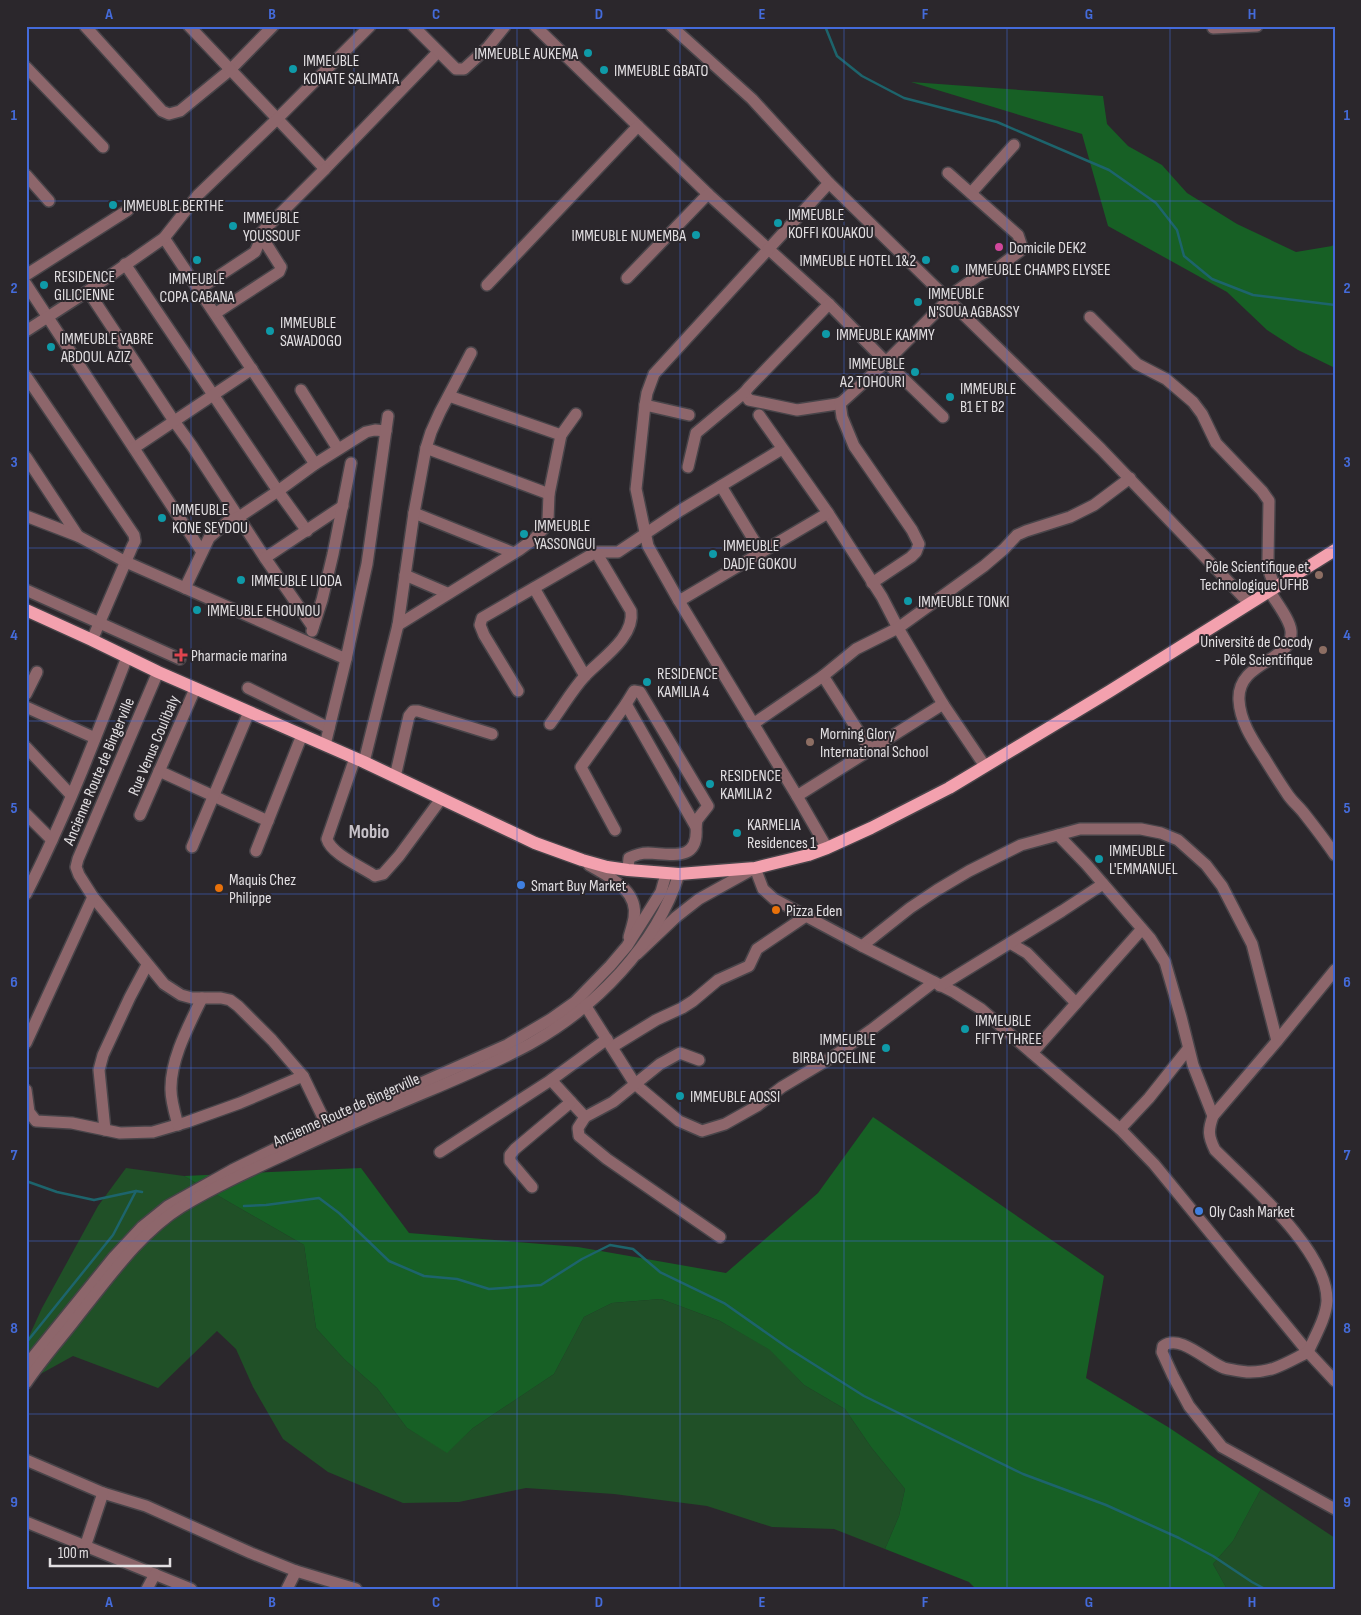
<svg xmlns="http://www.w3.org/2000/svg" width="1361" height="1615" font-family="'Sofia Sans Condensed',sans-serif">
	<rect width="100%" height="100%" fill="#2b272c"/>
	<g fill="#205027">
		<path d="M126,1168l58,8 120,69 12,83 28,31 33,29 30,40 40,24 26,-24 81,-54 30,-57 28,-14 49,-4 59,22 51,29 33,35 41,24 26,38 34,42 -6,27 -14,33 -51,-20 -62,-2 -65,-21 -93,-12 -88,-6 -67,14 -56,1 -75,-31 -45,-33 -30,-52 -17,-38 -19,-18 -59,57 -85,-32 -47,26v-39l16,-35 56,-102z"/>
		<path d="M1261,1489l74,49v51h-108l-14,-25 20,-23z"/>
	</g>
	<g fill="#176025">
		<path d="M911,82l192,14 4,28 21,22 34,19 25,28 50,31 59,28 36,-6 3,-3v125l-37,-18 -31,-20 -40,-38 -119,-66 -26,-92z"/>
		<path d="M873,1117l231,159 -18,102 82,49 93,62 -28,52 -20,23 14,25h-251l-7,-7 -84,-33 14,-33 6,-27 -34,-42 -26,-38 -41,-24 -34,-35 -50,-29 -59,-22 -49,4 -28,14 -30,57 -81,54 -26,25 -40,-25 -30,-40 -33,-29 -28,-31 -12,-83 -120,-69 177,-8 48,65 169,14 148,26 92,-80z"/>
	</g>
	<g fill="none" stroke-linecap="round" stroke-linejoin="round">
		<g stroke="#1d646c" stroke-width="2.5">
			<path d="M825,26l12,30 25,20 42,22 93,24 112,48 47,33 21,27 7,26 28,23 41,16 82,10"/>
			<path d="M26,1181l31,11 37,8 42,-9"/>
			<path d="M244,1206l22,-1 53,-7 20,15 50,48 35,15 33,3 32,10 52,-4 41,-26 28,-14 23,4 27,23 64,31 64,45 76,48 159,78 83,31 73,33 34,18 39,26 13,7"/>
			<path d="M26,1343l87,-108 23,-44 6,1"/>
		</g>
		<g stroke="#484449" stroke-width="14">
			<g id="minor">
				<path d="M85,26l77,85 7,3 11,-3 50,-41 43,-44"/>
				<path d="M189,26l136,143 113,-117"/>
				<path d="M413,26l43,43h8l24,-22 17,-21"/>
				<path d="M535,26l173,168 121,110 57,58 57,55"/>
				<path d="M671,26l81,73 77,84 272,266 148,154"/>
				<path d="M1213,28l44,-2"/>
				<path d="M26,67l77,80"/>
				<path d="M26,175l23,26"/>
				<path d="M971,193l43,-48"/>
				<path d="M164,238l151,226"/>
				<path d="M125,264l153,227 29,40"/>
				<path d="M26,275l102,-65"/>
				<path d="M627,278l81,-84"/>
				<path d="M26,284l176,268"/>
				<path d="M487,285l151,-159"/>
				<path d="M199,289l56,-37 7,-15"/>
				<path d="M88,291l86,130 18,25 73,112 48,69"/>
				<path d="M829,304l-80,83 -5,6 5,7 48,10 40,-6 5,-2 44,-40 72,-72 20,-14 22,-10 20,-15 1,-7 -3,-9 -70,-62"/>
				<path d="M216,313l63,-41 2,-5 -2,-3 -19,-30 65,-65"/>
				<path d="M1090,317l47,47 29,15 27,23 9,12 14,29 46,48 7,10 -1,59 2,14 5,13"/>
				<path d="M26,331l62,-40 76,-53 34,-43 79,-76 93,-93"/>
				<path d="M26,376l108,159 1,6 -3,6 -40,93"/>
				<path d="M301,390l37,59"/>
				<path d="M449,396l112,39"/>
				<path d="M840,403l2,14 12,29 58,84 7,14 -3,8 -5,5 -39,26"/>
				<path d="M645,405l44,10"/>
				<path d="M759,415l69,98 54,84 16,31 45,76 42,62"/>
				<path d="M134,448l118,-79"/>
				<path d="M426,448l123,46"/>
				<path d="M26,457l52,79"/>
				<path d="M688,467l8,-34 48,-40"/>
				<path d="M721,486l40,66"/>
				<path d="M414,513l100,40"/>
				<path d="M26,516l52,20 48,26 220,97"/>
				<path d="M265,558l78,-52"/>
				<path d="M405,575l42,18"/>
				<path d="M185,588l24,-50 18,-16 12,-5 39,-26 37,-27 43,-27 8,-5 9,-2 11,1"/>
				<path d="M534,588l51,88"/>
				<path d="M26,590l154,69"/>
				<path d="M1269,590c6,11 21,29 22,41 3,31 -54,29 -52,69 1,21 13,39 24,56 8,13 16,26 25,39 4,6 10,11 15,17 11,14 22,28 32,43"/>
				<path d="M679,601l149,-88"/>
				<path d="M398,625l121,-75 15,-11 11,-12 3,-7 1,-26 12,-59 15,-21"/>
				<path d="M312,631l10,-31 11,-46 18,-91"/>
				<path d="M158,672l-80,187 -2,8 3,8 14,22 71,87 17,11 11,3h29l9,2 8,6 34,34 31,36 27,56"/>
				<path d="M823,676l48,75"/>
				<path d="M248,688l81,40"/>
				<path d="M518,691l-34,-56 -4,-10 2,-7 114,-66h22l63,-42 101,-61"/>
				<path d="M26,694l11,-22"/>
				<path d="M626,704l8,-13 6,1 68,114 -11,14 -1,7"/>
				<path d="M26,707l69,31"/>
				<path d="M550,724c12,-16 22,-34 35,-48 16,-17 50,-39 46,-65l-35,-59"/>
				<path d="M753,724l70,-48 33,-27 42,-21 86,-62 20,-17 13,-14 9,-4 44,-14 24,-12 36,-27"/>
				<path d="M325,745l21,-86 21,-95 21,-148"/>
				<path d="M26,747l45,48"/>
				<path d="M355,758l-28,81c4,15 35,28 48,37l8,-2 16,-18 42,-57"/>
				<path d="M364,762l34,-137 16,-112 12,-65 5,-16 9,-20 31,-59"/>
				<path d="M159,771l109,50"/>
				<path d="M395,777l14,-61 4,-5h5l74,23"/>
				<path d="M797,796l146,-92"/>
				<path d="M26,814l26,26"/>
				<path d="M140,815l55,-126"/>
				<path d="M615,830l-34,-63 45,-63 70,123c3,35 -24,27 -48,26 -7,0 -13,2 -19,5l-1,12"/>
				<path d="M1058,835l28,29 64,74 15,24 16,55 12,48 20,51"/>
				<path d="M192,847l57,-135"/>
				<path d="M827,848l-30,-52 -118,-195 -31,-55 -12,-57 9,-84 2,-12 7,-19 175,-191"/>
				<path d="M256,851l46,-116"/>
				<path d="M589,865c20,12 50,25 45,53 -1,6 -3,12 -5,19"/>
				<path d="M26,894c39,-76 70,-157 101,-237"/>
				<path d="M1010,943l17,10 49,50"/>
				<path d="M862,946l48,-38 27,-18 32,-19 52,-26 59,-16h61l20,4 17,7 28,25 16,21 30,58 25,97"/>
				<path d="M637,954l39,-37 23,-18 56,-31 8,21 11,10 88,47 92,46 27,17 139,120 34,35 154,188 27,29"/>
				<path d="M1335,970l-58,71 -64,75c-5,14 -5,20 2,34 34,34 113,101 112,151 -1,17 -12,35 -19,51 -22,11 -36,21 -61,20 -7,-1 -16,-2 -23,-4 -17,-6 -44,-35 -61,-22l-1,6 11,24 16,30 33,41 113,62"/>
				<path d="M940,986l122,-75 41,-27"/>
				<path d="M585,1005l50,79 44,37 23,10 23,-7 32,-18 25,-19 52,-31 37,-26 63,-48"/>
				<path d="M26,1043l67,-146"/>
				<path d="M612,1047l44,-27 26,-12 11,-7 25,-21 31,-14 8,-17 49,-33"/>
				<path d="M1032,1053l110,-124"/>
				<path d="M699,1060l-19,-7 -20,11 -47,38 -28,15 -7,11 1,8 28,23 113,78"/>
				<path d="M551,1080l34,37"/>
				<path d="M26,1090l3,22 7,9 36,2 48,10 33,-1 34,-10 53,-19 63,-27"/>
				<path d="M178,1125c-3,-11 -7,-24 -7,-35 -1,-30 18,-65 31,-92"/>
				<path d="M1120,1129l29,-31 39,-49"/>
				<path d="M105,1130l-6,-60 4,-15 27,-58 17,-32"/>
				<path d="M440,1152l111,-72 56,-41"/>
				<path d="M532,1187l-22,-26v-6l5,-6 56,-47"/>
				<path d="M26,1369l7,-12 81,-100 28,-30 26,-21 64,-36 65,-32 210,-93 44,-26 24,-17 35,-36 17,-20 34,-54 5,-18"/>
				<path d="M26,1383c17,-25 37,-47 55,-71 29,-36 60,-80 100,-105 33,-20 68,-36 103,-52 34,-16 68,-32 102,-46 48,-21 98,-40 144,-65 66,-37 126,-98 149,-170"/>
				<path d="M26,1460l77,33 43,13 105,47 45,18 60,18"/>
				<path d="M26,1522l165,67"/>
				<path d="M85,1547l18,-54"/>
				<path d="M147,1589l8,-15"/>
				<path d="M287,1589l9,-18"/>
			</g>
		</g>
		<g stroke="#484449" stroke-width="15">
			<path id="major" d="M26,610l66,30 66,32 206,90 171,81 47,17 25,7 21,3 51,4 76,-6 53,-13 19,-7 44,-20 78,-40 161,-97 225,-141"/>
		</g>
		<use href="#minor" stroke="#8d666b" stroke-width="11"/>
		<use href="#major" stroke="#f3a1ae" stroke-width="12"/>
	</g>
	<path fill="none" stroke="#446bda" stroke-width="1" stroke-opacity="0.55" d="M191,26v1563M354,26v1563M517,26v1563M680,26v1563M844,26v1563M1007,26v1563M1170,26v1563M26,201h1309M26,374h1309M26,548h1309M26,721h1309M26,894h1309M26,1068h1309M26,1241h1309M26,1414h1309"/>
	<g fill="#0f9aa8" stroke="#2b272c" stroke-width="2">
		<circle cx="588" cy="53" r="5"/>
		<circle cx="293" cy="69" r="5"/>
		<circle cx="604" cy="70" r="5"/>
		<circle cx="113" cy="205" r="5"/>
		<circle cx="778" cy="223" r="5"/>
		<circle cx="233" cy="226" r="5"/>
		<circle cx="696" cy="235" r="5"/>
		<circle cx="197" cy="260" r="5"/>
		<circle cx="926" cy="260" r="5"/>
		<circle cx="955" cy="269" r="5"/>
		<circle cx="44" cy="285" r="5"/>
		<circle cx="918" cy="302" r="5"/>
		<circle cx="270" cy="331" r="5"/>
		<circle cx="826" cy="334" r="5"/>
		<circle cx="51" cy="347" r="5"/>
		<circle cx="915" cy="372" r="5"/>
		<circle cx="950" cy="397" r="5"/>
		<circle cx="162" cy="518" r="5"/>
		<circle cx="524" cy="534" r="5"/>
		<circle cx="713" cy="554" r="5"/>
		<circle cx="241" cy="580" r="5"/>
		<circle cx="908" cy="601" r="5"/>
		<circle cx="197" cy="610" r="5"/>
		<circle cx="647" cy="682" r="5"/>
		<circle cx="710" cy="784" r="5"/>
		<circle cx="737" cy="833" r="5"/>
		<circle cx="1099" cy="859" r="5"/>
		<circle cx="965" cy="1029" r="5"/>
		<circle cx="886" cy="1048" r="5"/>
		<circle cx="680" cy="1096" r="5"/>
	</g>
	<circle fill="#d1479c" stroke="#2b272c" stroke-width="2" cx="999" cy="247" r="5"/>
	<g fill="#8d6e63" stroke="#2b272c" stroke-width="2">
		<circle cx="1319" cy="575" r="5"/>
		<circle cx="1323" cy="650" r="5"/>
		<circle cx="810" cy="742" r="5"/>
	</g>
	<path fill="#e0444e" stroke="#2b272c" stroke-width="2" d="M178.5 647.5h5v5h5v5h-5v5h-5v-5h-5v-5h5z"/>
	<g fill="#3f7fe0" stroke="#2b272c" stroke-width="2">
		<circle cx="521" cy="885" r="5"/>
		<circle cx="1199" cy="1211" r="5"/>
	</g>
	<g fill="#e8710a" stroke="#2b272c" stroke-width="2">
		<circle cx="219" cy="888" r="5"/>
		<circle cx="776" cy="910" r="5"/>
	</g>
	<g text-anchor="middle" stroke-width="4" stroke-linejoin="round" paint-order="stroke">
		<g font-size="16" fill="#e2dfe2" stroke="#2b272c" text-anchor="start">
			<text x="578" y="59" text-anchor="end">IMMEUBLE AUKEMA</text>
			<text x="303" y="66">IMMEUBLE<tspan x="303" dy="18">KONATE SALIMATA</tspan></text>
			<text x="614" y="76">IMMEUBLE GBATO</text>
			<text x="123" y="211">IMMEUBLE BERTHE</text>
			<text x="788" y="220">IMMEUBLE<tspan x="788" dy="18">KOFFI KOUAKOU</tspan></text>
			<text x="243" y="223">IMMEUBLE<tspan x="243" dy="18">YOUSSOUF</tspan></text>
			<text x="686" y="241" text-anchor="end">IMMEUBLE NUMEMBA</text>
			<text x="1009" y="253">Domicile DEK2</text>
			<text x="916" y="266" text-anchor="end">IMMEUBLE HOTEL 1&amp;2</text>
			<text x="965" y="275">IMMEUBLE CHAMPS ELYSEE</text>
			<text x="54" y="282">RESIDENCE<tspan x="54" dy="18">GILICIENNE</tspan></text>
			<text x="197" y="284" text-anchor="middle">IMMEUBLE<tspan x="197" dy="18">COPA CABANA</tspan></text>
			<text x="928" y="299">IMMEUBLE<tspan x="928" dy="18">N'SOUA AGBASSY</tspan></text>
			<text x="280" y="328">IMMEUBLE<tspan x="280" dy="18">SAWADOGO</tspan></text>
			<text x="836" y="340">IMMEUBLE KAMMY</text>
			<text x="61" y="344">IMMEUBLE YABRE<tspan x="61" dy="18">ABDOUL AZIZ</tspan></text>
			<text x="905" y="369" text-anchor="end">IMMEUBLE<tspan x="905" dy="18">A2 TOHOURI</tspan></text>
			<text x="960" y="394">IMMEUBLE<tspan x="960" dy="18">B1 ET B2</tspan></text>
			<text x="172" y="515">IMMEUBLE<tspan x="172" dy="18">KONE SEYDOU</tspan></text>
			<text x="534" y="531">IMMEUBLE<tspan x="534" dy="18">YASSONGUI</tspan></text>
			<text x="723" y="551">IMMEUBLE<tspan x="723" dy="18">DADJE GOKOU</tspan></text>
			<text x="1309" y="572" text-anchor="end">Pôle Scientifique et<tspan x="1309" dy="18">Technologique UFHB</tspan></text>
			<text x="251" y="586">IMMEUBLE LIODA</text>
			<text x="918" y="607">IMMEUBLE TONKI</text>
			<text x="207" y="616">IMMEUBLE EHOUNOU</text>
			<text x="1313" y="647" text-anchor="end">Université de Cocody<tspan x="1313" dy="18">- Pôle Scientifique</tspan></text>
			<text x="191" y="661">Pharmacie marina</text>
			<text x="657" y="679">RESIDENCE<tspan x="657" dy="18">KAMILIA 4</tspan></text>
			<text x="820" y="739">Morning Glory<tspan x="820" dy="18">International School</tspan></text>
			<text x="720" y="781">RESIDENCE<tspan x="720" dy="18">KAMILIA 2</tspan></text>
			<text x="747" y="830">KARMELIA<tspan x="747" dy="18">Residences 1</tspan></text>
			<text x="1109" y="856">IMMEUBLE<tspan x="1109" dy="18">L'EMMANUEL</tspan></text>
			<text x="229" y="885">Maquis Chez<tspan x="229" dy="18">Philippe</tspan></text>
			<text x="531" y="891">Smart Buy Market</text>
			<text x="786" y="916">Pizza Eden</text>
			<text x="975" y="1026">IMMEUBLE<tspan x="975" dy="18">FIFTY THREE</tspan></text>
			<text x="876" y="1045" text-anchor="end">IMMEUBLE<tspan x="876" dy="18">BIRBA JOCELINE</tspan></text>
			<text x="690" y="1102">IMMEUBLE AOSSI</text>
			<text x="1209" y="1217">Oly Cash Market</text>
		</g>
		<g font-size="16" fill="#e2dfe2" stroke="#2b272c">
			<text transform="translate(153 745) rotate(-67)" y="6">Rue Venus Coulibaly</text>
			<text transform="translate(98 771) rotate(-67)" y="6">Ancienne Route de Bingerville</text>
			<text transform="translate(346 1109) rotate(-24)" y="6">Ancienne Route de Bingerville</text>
		</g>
		<g font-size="19" font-weight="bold" fill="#c7c2c9" stroke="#2b272c">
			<text x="369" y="838">Mobio</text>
		</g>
	</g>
	<rect width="1361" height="1615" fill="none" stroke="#2b272c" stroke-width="55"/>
	<path d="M50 1558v8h120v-8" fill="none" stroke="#e2dfe2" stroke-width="2.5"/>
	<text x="58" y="1558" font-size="15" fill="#e2dfe2" stroke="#2b272c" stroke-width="4" paint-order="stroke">100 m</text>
	<rect x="28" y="28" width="1306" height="1560" fill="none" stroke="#446bda" stroke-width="2"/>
	<g font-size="16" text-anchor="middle" font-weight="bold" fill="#446bda">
		<text x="109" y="19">A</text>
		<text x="272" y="19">B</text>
		<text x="436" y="19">C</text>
		<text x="599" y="19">D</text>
		<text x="762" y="19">E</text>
		<text x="925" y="19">F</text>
		<text x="1089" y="19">G</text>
		<text x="1252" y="19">H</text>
		<text x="14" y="120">1</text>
		<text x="1347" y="120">1</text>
		<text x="14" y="293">2</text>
		<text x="1347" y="293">2</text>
		<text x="14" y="467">3</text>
		<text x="1347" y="467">3</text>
		<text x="14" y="640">4</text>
		<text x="1347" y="640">4</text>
		<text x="14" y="813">5</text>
		<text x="1347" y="813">5</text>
		<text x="14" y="987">6</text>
		<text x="1347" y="987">6</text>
		<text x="14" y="1160">7</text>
		<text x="1347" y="1160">7</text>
		<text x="14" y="1333">8</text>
		<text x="1347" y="1333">8</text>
		<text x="14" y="1507">9</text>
		<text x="1347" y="1507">9</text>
		<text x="109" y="1607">A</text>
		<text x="272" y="1607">B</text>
		<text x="436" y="1607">C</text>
		<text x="599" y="1607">D</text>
		<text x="762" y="1607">E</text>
		<text x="925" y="1607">F</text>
		<text x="1089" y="1607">G</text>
		<text x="1252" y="1607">H</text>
	</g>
</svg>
